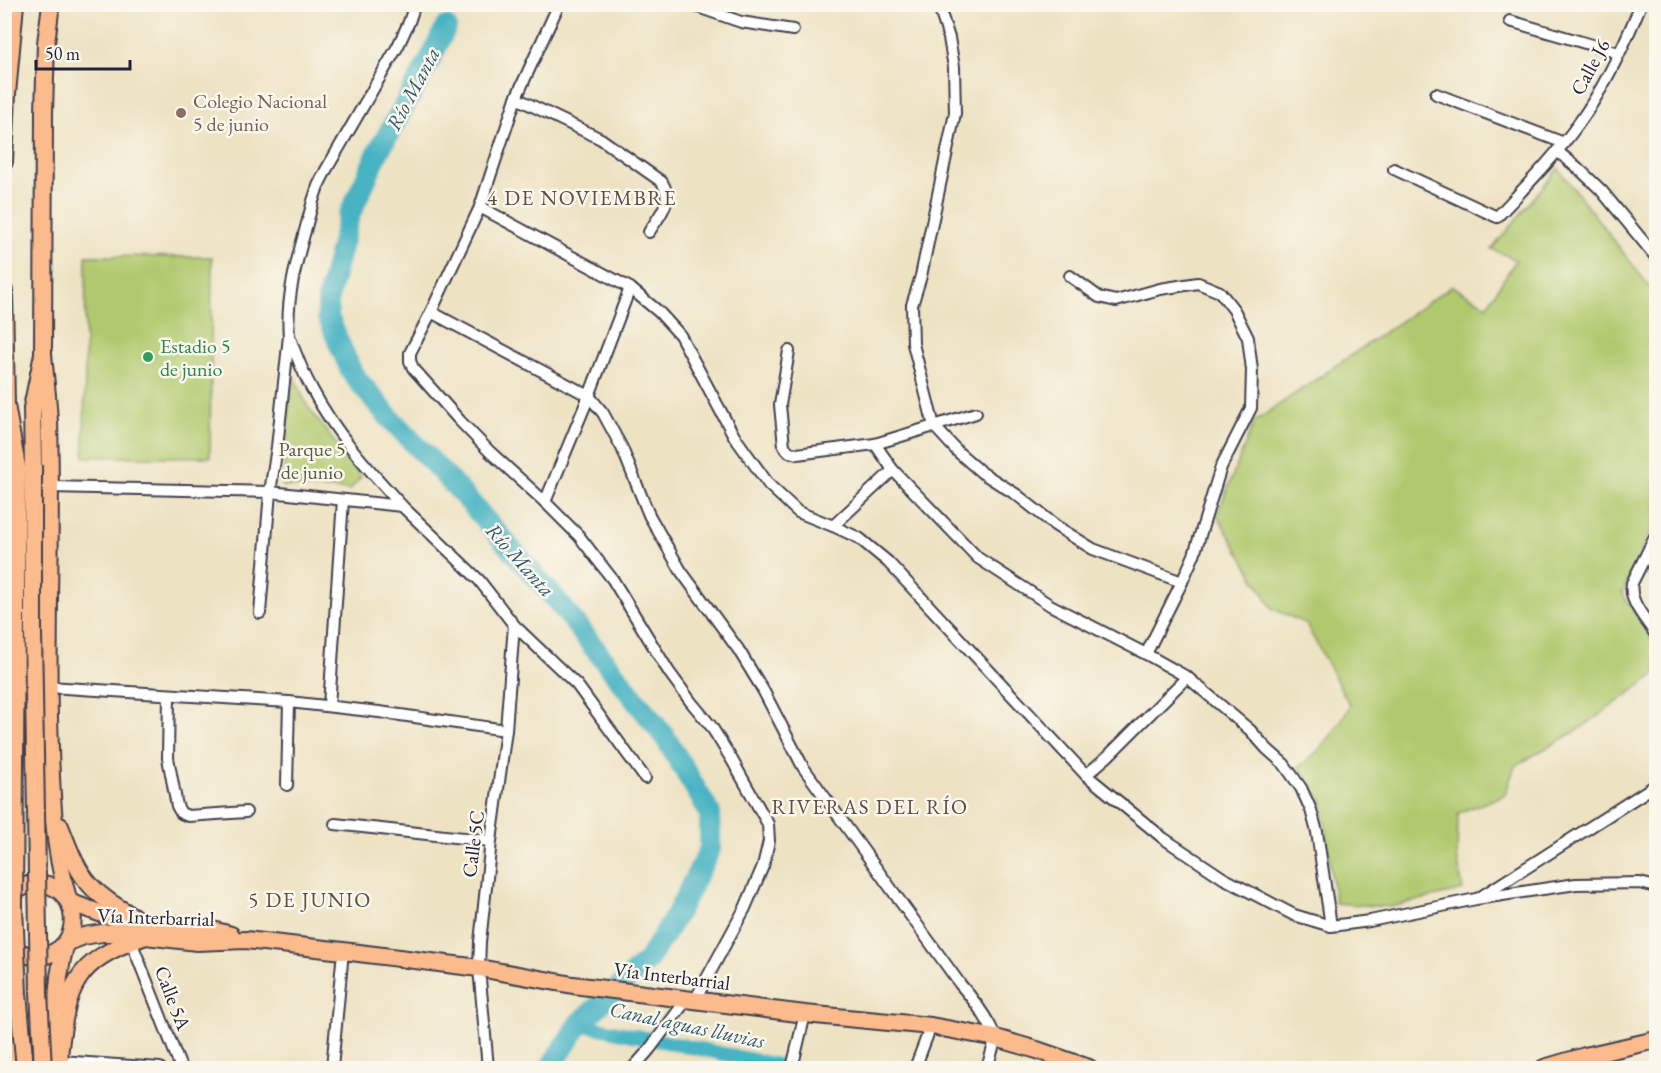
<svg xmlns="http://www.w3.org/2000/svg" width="1661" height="1073" font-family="'EB Garamond',serif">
	<rect width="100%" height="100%" fill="#fbf7ec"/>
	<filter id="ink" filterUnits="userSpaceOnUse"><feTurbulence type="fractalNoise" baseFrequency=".0167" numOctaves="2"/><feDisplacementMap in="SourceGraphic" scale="12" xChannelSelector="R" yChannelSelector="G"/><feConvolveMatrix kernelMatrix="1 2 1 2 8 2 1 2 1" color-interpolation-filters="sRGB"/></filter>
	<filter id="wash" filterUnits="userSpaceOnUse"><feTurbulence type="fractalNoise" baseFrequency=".008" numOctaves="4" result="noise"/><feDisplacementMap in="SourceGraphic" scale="24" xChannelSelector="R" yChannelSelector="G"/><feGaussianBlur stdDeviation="1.35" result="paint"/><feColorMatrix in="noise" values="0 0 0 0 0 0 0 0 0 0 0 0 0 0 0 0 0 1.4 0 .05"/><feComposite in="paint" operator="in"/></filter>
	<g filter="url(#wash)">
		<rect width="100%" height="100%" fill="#ede2c2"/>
		<g fill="#b1c96e" stroke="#6a7654" stroke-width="1.5">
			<path d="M1558,168l98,127v225l-34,73 34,54v27l-75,54 -66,38 -10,29 -47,18 -1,44 6,33 -73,17 -55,-4 -13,-103 -24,-33c22,-14 39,-38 52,-61l-44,-82 -34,-16 -55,-93 37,-93 198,-136 35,20 29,-46 -24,-11z"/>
			<path d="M86,256l126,1 -2,200h-126z"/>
			<path d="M293,375l15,32 53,70 -11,13 -68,-4z"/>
		</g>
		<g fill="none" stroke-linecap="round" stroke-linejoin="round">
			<path stroke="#46b3c3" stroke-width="14" d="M579,1024l208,43"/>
			<path stroke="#46b3c3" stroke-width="22" d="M446,27l-17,35 -51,90 -29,64 -21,82v19l24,56 34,41 72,75 100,113 107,135 45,76v36l-33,65 -29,46 -69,64 -29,44"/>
		</g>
	</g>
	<g filter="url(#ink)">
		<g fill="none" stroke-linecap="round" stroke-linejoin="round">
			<g stroke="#403f4f" stroke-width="14">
				<g id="minor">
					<path d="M559,4l-43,94 -36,109 -49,105 158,84 14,17 19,35 27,67 32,56 57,78 25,41 40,77 157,217c15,17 27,33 36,54l-9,30"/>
					<path d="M689,4l52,18 52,8"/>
					<path d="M1510,21l109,32"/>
					<path d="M1436,94l128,49"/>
					<path d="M516,98l85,41 61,43c12,20 -2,32 -13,50"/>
					<path d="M1557,151l22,18 22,21 55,67"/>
					<path d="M1394,169l103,48c28,-30 58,-60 82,-94 26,-36 45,-77 62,-119"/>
					<path d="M480,207l150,81 29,24 21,23 54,101 35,49 29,27 35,14 26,12 29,24 198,213 77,63 60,40 71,37 37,11 39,-5 106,-22 100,-15 64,-1 16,4"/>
					<path d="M1070,276l29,21 17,4 44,-12 38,-6 22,9 14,18 14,28 4,32 -1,38 -30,59 -27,88 -12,27"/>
					<path d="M431,312l-21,41v8l3,7 47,53 30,31 55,50 44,-106 41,-108"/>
					<path d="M290,338c6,17 13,35 22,51 23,44 57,81 90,117"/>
					<path d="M789,351l-9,54 4,41 5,6 8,2 78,-10 59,-18 -21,-82 -1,-39 9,-29 34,-163 -1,-46 -5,-29 -11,-34"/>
					<path d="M976,413l-42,13 24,26 23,20 36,23 39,31 37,23 89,33 -36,72"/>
					<path d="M875,444l18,26"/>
					<path d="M50,487l220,5 132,14 77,74 35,45 63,60 68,93"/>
					<path d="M545,502l34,34 34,44 56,92 22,30 20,24 21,34 36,64 1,17 -6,25 -18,42 -50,92"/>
					<path d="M833,526l60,-56 85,88 72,47 96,49 41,23 63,53 17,19 17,15 17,24 10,22 6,22 14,94"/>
					<path d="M1656,535l-24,48c-4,19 15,37 24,52"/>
					<path d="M260,613l10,-121 7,-45 12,-111c-4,-46 13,-91 24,-135l5,-15 8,-16 72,-124 11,-24 6,-18"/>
					<path d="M49,687l240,15 90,10 127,18"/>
					<path d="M169,695l-1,63 9,48 4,7 7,3 58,-4"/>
					<path d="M329,706l14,-206"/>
					<path d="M1086,775l21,-18 80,-80"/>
					<path d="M287,785l2,-83"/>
					<path d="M335,824l156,17"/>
					<path d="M1479,898l177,-113"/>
					<path d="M131,941l50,127"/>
					<path d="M60,1061l100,7"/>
					<path d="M332,1068l11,-117"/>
					<path d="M488,1068l-9,-100 1,-26 11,-101 15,-111 8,-105"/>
					<path d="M633,1068l16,-18 38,-51"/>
					<path d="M792,1068l13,-54"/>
					<path d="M915,1068l16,-42"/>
				</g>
			</g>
			<g stroke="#403f4f" stroke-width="20">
				<g id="primary">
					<path d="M4,162l3,-68 8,-90"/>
					<path d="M4,291l2,114 11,62"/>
					<path d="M43,354c2,23 5,46 6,68 3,99 -2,197 0,295 2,63 2,124 20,185"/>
					<path d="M33,465l-1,-57 11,-54 1,-242 2,-69 5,-39"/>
					<path d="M60,826c8,21 16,44 31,60 12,13 28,22 43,31"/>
					<path d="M69,902l36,13 14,4 82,8 30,8"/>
					<path d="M4,906c6,-12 16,-20 29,-22 49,-6 55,70 5,72 -15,1 -27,-8 -34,-21"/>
					<path d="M66,943l18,-7 18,-3h18l77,9 49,-2 97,11 136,17 94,17 232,29 126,12 65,12 41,12 52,18"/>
					<path d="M4,965l10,103"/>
					<path d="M59,1056c8,-70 14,-94 84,-119"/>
					<path d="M61,1068c-6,-42 -7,-84 5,-125"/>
					<path d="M1544,1068l41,-12 71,-16"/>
				</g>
			</g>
			<use href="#minor" stroke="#fff" stroke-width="10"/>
			<use href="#primary" stroke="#fbbb8c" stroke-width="16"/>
			<g stroke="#403f4f" stroke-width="20" stroke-linecap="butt">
				<g id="primary-bridge">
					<path d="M33,465v168l6,360 4,75"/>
					<path d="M17,467l-3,441 4,85 7,75"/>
				</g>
			</g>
			<use href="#primary-bridge" stroke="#fbbb8c" stroke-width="16"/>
		</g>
	</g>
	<circle fill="#8d6e63" stroke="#fbf7ec" stroke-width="2" cx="181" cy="113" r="6"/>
	<circle fill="#2e9e5b" stroke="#fbf7ec" stroke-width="2" cx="148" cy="357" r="6"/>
	<g text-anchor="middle" stroke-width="5" stroke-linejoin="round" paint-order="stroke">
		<g font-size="20" fill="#22223b" stroke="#fbf7ec">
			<text transform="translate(1590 67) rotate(-62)" y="7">Calle J6</text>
			<text transform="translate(473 844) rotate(-83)" y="7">Calle 5C</text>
			<text transform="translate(156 917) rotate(2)" y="7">Vía Interbarrial</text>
			<text transform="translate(672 976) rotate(7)" y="7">Vía Interbarrial</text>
			<text transform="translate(173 998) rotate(69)" y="7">Calle 5A</text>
		</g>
		<g font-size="20" fill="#785e54" stroke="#fbf7ec" text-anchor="start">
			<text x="193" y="108">Colegio Nacional<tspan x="193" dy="23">5 de junio</tspan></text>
		</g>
		<g font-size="20" fill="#27864d" stroke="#fbf7ec" text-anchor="start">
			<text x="160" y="353">Estadio 5<tspan x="160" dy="23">de junio</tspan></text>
		</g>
		<g font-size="20" fill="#545c4d" stroke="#fbf7ec">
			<text x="312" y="456">Parque 5<tspan x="312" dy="23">de junio</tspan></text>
		</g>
		<g font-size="21" font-style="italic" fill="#305c71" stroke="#fbf7ec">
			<text transform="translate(413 89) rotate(-62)" y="7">Río Manta</text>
			<text transform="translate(520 560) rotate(48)" y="7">Río Manta</text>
			<text transform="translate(687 1025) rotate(12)" y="7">Canal aguas lluvias</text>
		</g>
		<g font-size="21" letter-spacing="1.5" fill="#5e4d44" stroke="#fbf7ec">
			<text x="582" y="205">4 DE NOVIEMBRE</text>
			<text x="870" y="814">RIVERAS DEL RÍO</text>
			<text x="310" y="907">5 DE JUNIO</text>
		</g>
	</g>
	<rect width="1661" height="1073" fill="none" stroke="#fbf7ec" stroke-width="24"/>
	<path d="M36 60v9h94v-9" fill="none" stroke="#22223b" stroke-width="3"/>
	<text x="45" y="60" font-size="18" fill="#22223b" stroke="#fbf7ec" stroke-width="4.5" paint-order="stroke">50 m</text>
</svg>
